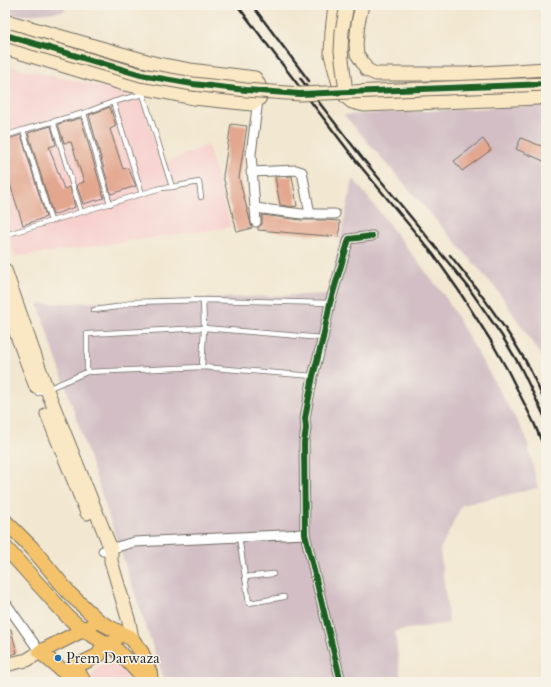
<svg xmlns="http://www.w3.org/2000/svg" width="551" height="687" font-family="Cardo,serif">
	<rect width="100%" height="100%" fill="#f7f3e8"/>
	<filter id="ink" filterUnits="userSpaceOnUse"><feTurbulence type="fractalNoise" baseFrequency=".025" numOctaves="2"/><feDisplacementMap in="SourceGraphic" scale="8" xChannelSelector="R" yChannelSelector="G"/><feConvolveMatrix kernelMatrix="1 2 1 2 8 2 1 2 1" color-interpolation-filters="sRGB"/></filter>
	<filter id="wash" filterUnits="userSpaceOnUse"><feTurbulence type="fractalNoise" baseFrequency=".012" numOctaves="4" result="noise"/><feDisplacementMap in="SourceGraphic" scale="16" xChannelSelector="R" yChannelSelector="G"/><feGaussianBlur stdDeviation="0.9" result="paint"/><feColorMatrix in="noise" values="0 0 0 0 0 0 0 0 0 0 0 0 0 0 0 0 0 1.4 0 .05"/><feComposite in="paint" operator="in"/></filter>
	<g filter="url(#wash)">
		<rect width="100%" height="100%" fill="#f2e7d0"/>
		<g fill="#f7d0ce">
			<path d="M5,65l136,31 20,68 47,-19 23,82 -216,30 -10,-36z"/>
			<path d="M107,661l12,6 12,15h-40l-1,-3 7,-11z"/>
		</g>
		<g fill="#d2bec4">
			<path d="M5,5h63l-4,6 -36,4 -23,1z"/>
			<path d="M546,103v260l-48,-72 -154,-176 186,-9z"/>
			<path d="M353,178l93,120 80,139 12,51 -76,17 -22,45 9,73 -54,8 6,51h-236l-11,-31 -116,-347 291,-10z"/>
		</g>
		<g id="blocks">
			<g fill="#e3a78f">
				<path d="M110,107l6,19 -6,3 13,40 5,-1 8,18 -25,8 -22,-79z"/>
				<path d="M81,118l23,80 -21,6 -6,-18h1v-2l6,-2 -13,-40 -7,1 -6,-19z"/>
				<path d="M231,124l16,2 -8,52 13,50 -15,4 -14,-56z"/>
				<path d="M51,126l5,19 -7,2 15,42 6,-2 5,20 -22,8 -25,-82z"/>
				<path d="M21,135l25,82 -23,8 -18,-57v-28z"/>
				<path d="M521,138l25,10v14l-30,-13z"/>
				<path d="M483,139l8,11 -29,21 -8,-10z"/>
				<path d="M292,176l5,30 -6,1 -11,-2 -5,-28z"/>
				<path d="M262,215l39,5h22l17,1 -1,16 -81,-7v-3l4,-3z"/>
				<path d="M11,629l6,24 -12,3v-25z"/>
			</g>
		</g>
	</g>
	<g filter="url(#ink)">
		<use href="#blocks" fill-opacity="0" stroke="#716d65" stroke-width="1"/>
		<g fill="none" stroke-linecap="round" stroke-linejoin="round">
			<g stroke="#716d65" stroke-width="6">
				<g id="lane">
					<path d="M113,102l29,92"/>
					<path d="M84,113l26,91"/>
					<path d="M53,121l28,91"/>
					<path d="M23,130l28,91"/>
					<path d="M5,136l18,-6 61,-17 29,-11 30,-8 29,93 -11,1 -156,47"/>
					<path d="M172,187l27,-5 2,15"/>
					<path d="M94,310l23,-3 16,-5 70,-2 127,3"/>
					<path d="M202,367l2,-39 -1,-28"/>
					<path d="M87,372v-38l117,-6 119,10"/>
					<path d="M38,393l49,-21 115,-5 111,9"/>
					<path d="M239,537l10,66 35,-6"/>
					<path d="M245,577l28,-3"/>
				</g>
			</g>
			<g stroke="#716d65" stroke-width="11">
				<g id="street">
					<path d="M251,172l45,-2 6,2 8,42"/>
					<path d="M255,208l47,6h33"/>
					<path d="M256,222l-5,-68 7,-54"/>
					<path d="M103,551l31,-9 171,-8"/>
					<path d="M5,602l35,50"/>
					<path d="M341,682l-36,-148 -1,-91 2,-15 -1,-10 8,-42 10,-38 7,-35 19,-64 23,-3"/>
				</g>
			</g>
			<g stroke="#716d65" stroke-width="15">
				<g id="secondary">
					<path d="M335,5l-3,26 -1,24 9,33 6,9 6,5 12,3 174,-7 8,-2"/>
					<path d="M362,5l-4,18 -2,22 1,9 4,6 6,10 9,4h89l81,-5"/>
					<path d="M5,22l8,1 144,41 33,6 65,8c4,6 9,16 3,22 -2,2 -4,3 -6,4l-59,-6 -69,-14 -119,-36"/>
					<path d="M5,270l27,78 15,42 64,159v12l18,61 3,17"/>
					<path d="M5,303l31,84"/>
					<path d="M47,414l40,99"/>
					<path d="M5,665l22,-5 13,-8"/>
				</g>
			</g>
			<g stroke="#716d65" stroke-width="16">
				<g id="primary">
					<path d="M5,521l27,27 38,46 30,28 32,17 10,14 8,20 1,9"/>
					<path d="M5,547l62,69 16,14 33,19 31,33"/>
					<path d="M75,666l9,16"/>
					<path d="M64,672l35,-17 2,-6 14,-8"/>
					<path d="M72,682l-8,-10 -24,-20 51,-26"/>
				</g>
			</g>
			<use href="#lane" stroke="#fff" stroke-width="4.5"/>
			<use href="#street" stroke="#fff" stroke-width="9"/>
			<use href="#secondary" stroke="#fae7c3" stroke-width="13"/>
			<use href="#primary" stroke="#f3c26a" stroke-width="14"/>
			<g stroke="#2b2b2b" stroke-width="2.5">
				<path d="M237,5l120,157 76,92 26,37 32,50 17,30 26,52 12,29"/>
				<path d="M252,5l57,76"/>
				<path d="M300,78l63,81 103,125 36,52 18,30 26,54"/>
				<path d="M450,255c27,33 53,68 75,105 8,14 14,30 21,44"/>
			</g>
			<g stroke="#716d65" stroke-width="15" stroke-linecap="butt">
				<g id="secondary-bridge">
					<path d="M9,36l132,39 52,9 53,6 54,4 246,-10"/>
					<path d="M346,92l-5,-41 1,-20 5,-26"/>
				</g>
			</g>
			<use href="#secondary-bridge" stroke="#fae7c3" stroke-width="13"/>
			<g stroke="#f7f3e8" stroke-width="8">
				<g id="cycleway">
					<path d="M5,35l136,40 52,9 53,6 54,4 246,-10"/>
					<path d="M341,682l-36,-148 -1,-91 2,-15 -1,-10 8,-42 10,-38 7,-35 19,-64 23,-3"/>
				</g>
			</g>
			<use href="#cycleway" stroke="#1b5e20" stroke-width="6"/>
		</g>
	</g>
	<circle fill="#1f6fb2" stroke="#f7f3e8" stroke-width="1.5" cx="58" cy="658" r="4"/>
	<g text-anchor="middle" stroke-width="3" stroke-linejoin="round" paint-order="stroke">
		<g font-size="15" fill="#2b2b2b" stroke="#f7f3e8" text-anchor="start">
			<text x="66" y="663">Prem Darwaza</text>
		</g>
	</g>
	<rect width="551" height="687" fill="none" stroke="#f7f3e8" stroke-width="20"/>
</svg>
